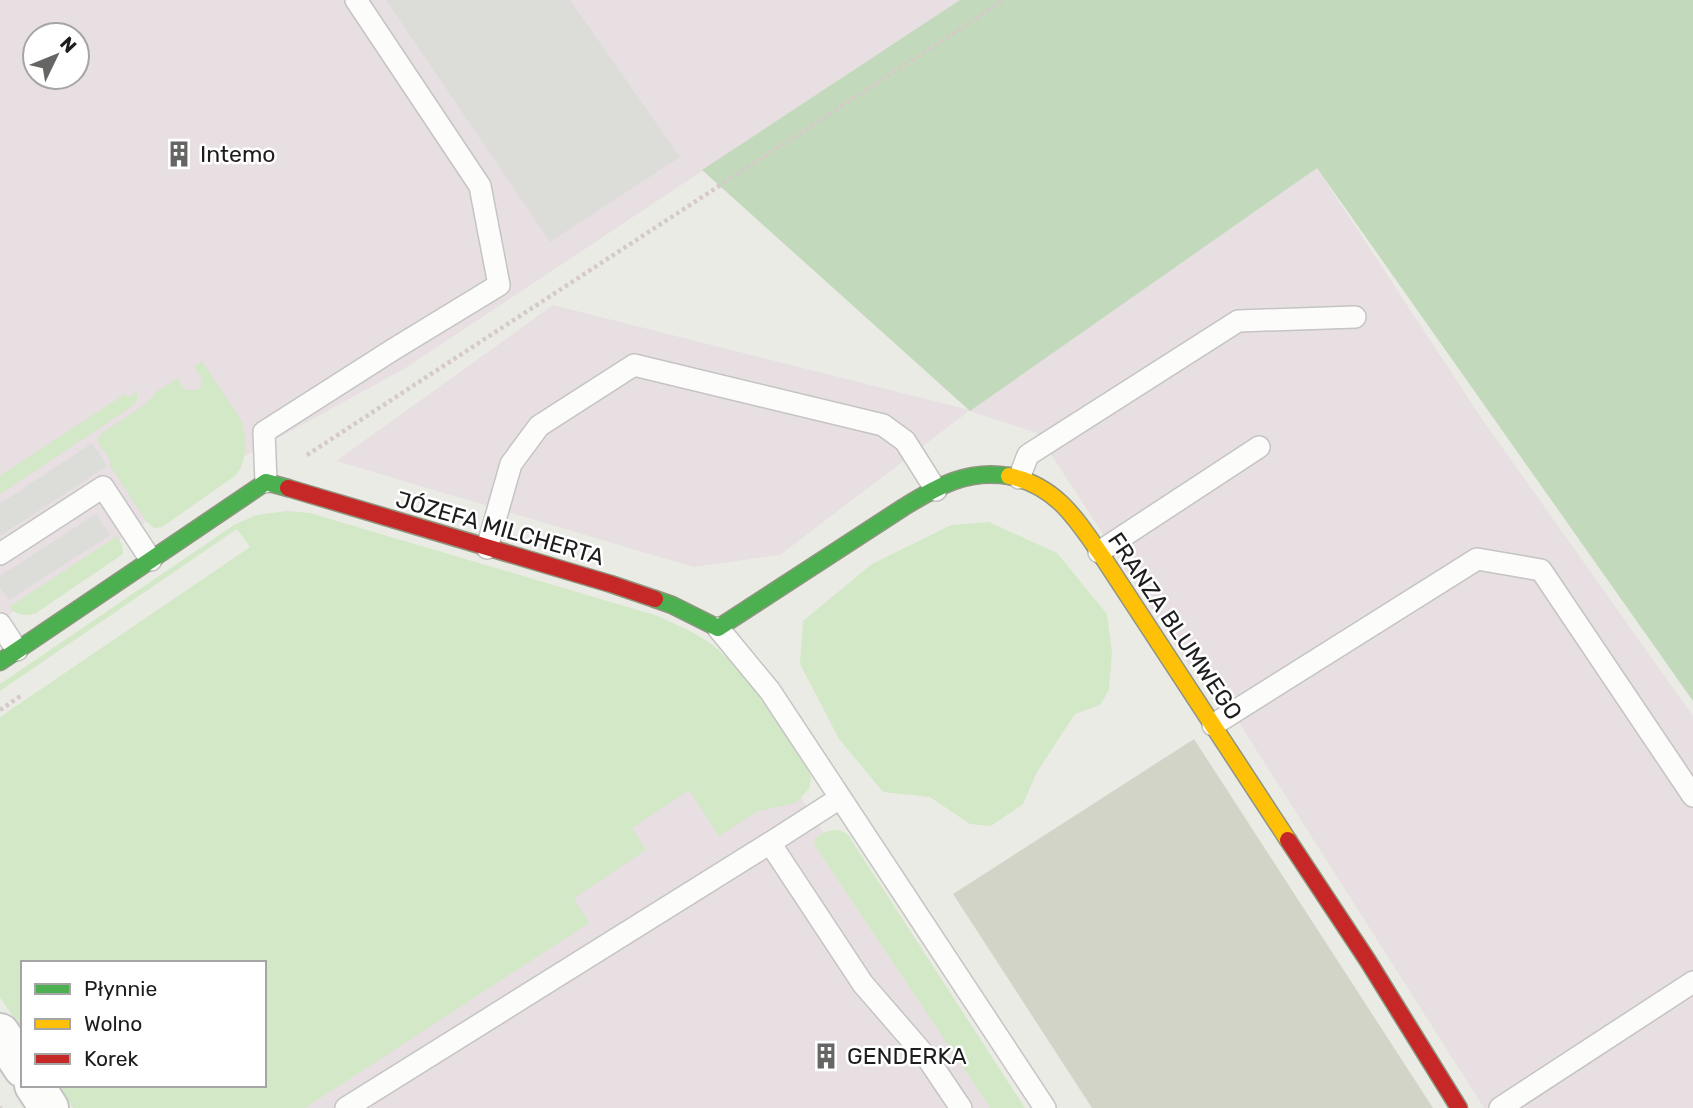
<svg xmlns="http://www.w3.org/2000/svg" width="1693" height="1108" font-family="Rubik,sans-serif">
	<rect width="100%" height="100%" fill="#ebebe6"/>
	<g fill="#e8dfe3" fill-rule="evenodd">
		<path d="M0,0h960l-556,369 -170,93 -234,159zM35,35h42v42h-42z"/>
		<path d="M1317,168l165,251 211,297v392h-209l-283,-445 -10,6 -154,-236 -68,-22 -189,144 -87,12 -357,-106 217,-156 417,105z"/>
		<path d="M734,695l269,413h-899l160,-23v-122h-241l-23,-189z"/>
	</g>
	<path fill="#d3d4c8" d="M1194,739l239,369h-341l-139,-214z"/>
	<g fill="#d3e8c6">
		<path d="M202,361l39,59c6,19 7,40 -6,56l-73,51 -8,1 -7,-6 -38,-58 2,-2 -12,-18 -1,-5 4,-6 45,-30 10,-12 21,-13 7,12h12l4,-4 1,-7 -8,-12z"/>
		<path d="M137,391v9l-6,7 -131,87v-18l125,-82 3,3z"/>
		<path d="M287,511l23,2 348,103c16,8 34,15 49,25 41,29 73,88 101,129l3,7 -2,12 -13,14 -38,8 -39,25 -30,-46 -57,38 14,22 -72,48 15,25 -284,185h-232l-15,-23h206v-122h-241v69l-23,-35v-280l250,-170 -13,-18 -237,162v-7l234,-159 22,-10z"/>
		<path d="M989,522l68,31 50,61 5,38 -3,38 -9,15 -25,9 -38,58 -14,32 -32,22 -21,-2 -40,-27 -47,-5 -44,-53 -39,-75 3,-43 69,-57 79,-39z"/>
		<path d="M117,536l5,9 1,9 -87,59c-11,4 -19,2 -27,-6z"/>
		<path d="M835,830l7,1 6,4 177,273h-35l-175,-262 -1,-5c4,-8 13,-10 21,-11z"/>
	</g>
	<path fill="#c2d9bc" d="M960,0h733v701l-376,-533 -347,243 -268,-241z"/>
	<g fill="#dcdcd9">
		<path d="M386,0h184l110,157 -130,85z"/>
		<path d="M92,443l15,23 -107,70v-32z"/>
		<path d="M96,514l14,21 -101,65 -9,-13v-11z"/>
	</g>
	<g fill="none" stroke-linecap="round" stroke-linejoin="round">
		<g stroke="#c4c4c2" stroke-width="24">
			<g id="lane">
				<path d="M1019,478l9,-23 210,-134 117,-4"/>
				<path d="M266,482l-2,-50 130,-83 105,-64 -19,-99 -124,-186"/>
				<path d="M487,548l24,-84 28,-38 95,-61 249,60 22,16 31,49"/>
				<path d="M1099,552l160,-105"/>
				<path d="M0,554l103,-67 48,73"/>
				<path d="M0,624l17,26"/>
				<path d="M718,628l52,63 275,417"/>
				<path d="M1213,725l264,-166 64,11 152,226"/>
				<path d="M770,843l70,-45"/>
				<path d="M346,1108l424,-265 93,141 65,75 33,49"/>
				<path d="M1500,1108l193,-126"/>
			</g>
		</g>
		<g stroke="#c4c4c2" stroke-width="42">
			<g id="street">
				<path d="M0,1033l23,35"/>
				<path d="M34,1085l15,23"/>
			</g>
		</g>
		<g stroke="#8f957f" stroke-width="19">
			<g id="fast">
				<path d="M655,599l17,6 46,23 186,-121c34,-21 64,-38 105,-31"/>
				<path d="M0,662l266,-180 22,6"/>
			</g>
		</g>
		<g stroke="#8f957f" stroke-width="19">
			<path id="slow" d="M1009,476c49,10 69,46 95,83l184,281"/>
		</g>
		<g stroke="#8f957f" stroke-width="19">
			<g id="jam">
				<path d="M288,488l323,96 44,15"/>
				<path d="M1288,840l80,121 91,147"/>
			</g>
		</g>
		<g stroke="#d5cac6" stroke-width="4.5" stroke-dasharray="3.5 3.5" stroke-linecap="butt">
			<path d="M307,455l697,-455"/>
			<path d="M0,710l22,-15"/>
			<path d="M0,1107l1,1"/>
		</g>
		<use href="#lane" stroke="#fcfcfb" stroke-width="21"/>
		<use href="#street" stroke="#fcfcfb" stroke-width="38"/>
		<use href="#fast" stroke="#4caf50" stroke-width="16"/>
		<use href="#slow" stroke="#ffc107" stroke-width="16"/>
		<use href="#jam" stroke="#c62828" stroke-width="16"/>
	</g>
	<defs>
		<g id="building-bare" transform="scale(2.1)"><path d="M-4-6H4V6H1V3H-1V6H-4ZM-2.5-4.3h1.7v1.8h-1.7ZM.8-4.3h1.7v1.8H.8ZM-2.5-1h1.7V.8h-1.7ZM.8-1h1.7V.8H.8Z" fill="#656563" stroke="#fff" stroke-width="2.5" paint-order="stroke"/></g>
	</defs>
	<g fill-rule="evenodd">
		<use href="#building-bare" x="179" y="154"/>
		<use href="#building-bare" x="826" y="1056"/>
	</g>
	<g text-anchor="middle" stroke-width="5" stroke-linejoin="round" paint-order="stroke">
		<g font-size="23" fill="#1d1d1d" stroke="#fff" text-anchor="start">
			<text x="200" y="162">Intemo</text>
			<text x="847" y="1064">GENDERKA</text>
		</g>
		<g font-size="23" fill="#1d1d1d" stroke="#fff">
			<text transform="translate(500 528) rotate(16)" y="8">JÓZEFA MILCHERTA</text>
			<text transform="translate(1175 626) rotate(56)" y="8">FRANZA BLUMWEGO</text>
		</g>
	</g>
	<rect x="21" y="961" width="245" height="126" fill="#ffffff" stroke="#a5a5a5" stroke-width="2"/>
	<rect x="35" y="984" width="35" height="10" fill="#4caf50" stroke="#a5a5a5" stroke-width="2"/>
	<text x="84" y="996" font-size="21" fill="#1d1d1d">Płynnie</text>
	<rect x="35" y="1019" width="35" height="10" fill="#ffc107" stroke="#a5a5a5" stroke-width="2"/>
	<text x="84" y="1031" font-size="21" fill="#1d1d1d">Wolno</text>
	<rect x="35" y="1054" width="35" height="10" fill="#c62828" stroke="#a5a5a5" stroke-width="2"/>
	<text x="84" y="1066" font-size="21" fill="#1d1d1d">Korek</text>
	<g transform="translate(56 56) rotate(47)"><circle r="33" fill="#ffffff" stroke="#a5a5a5" stroke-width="2"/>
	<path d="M0-5L12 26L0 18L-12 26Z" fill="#656563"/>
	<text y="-10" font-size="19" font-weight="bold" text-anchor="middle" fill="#1d1d1d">N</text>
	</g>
</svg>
